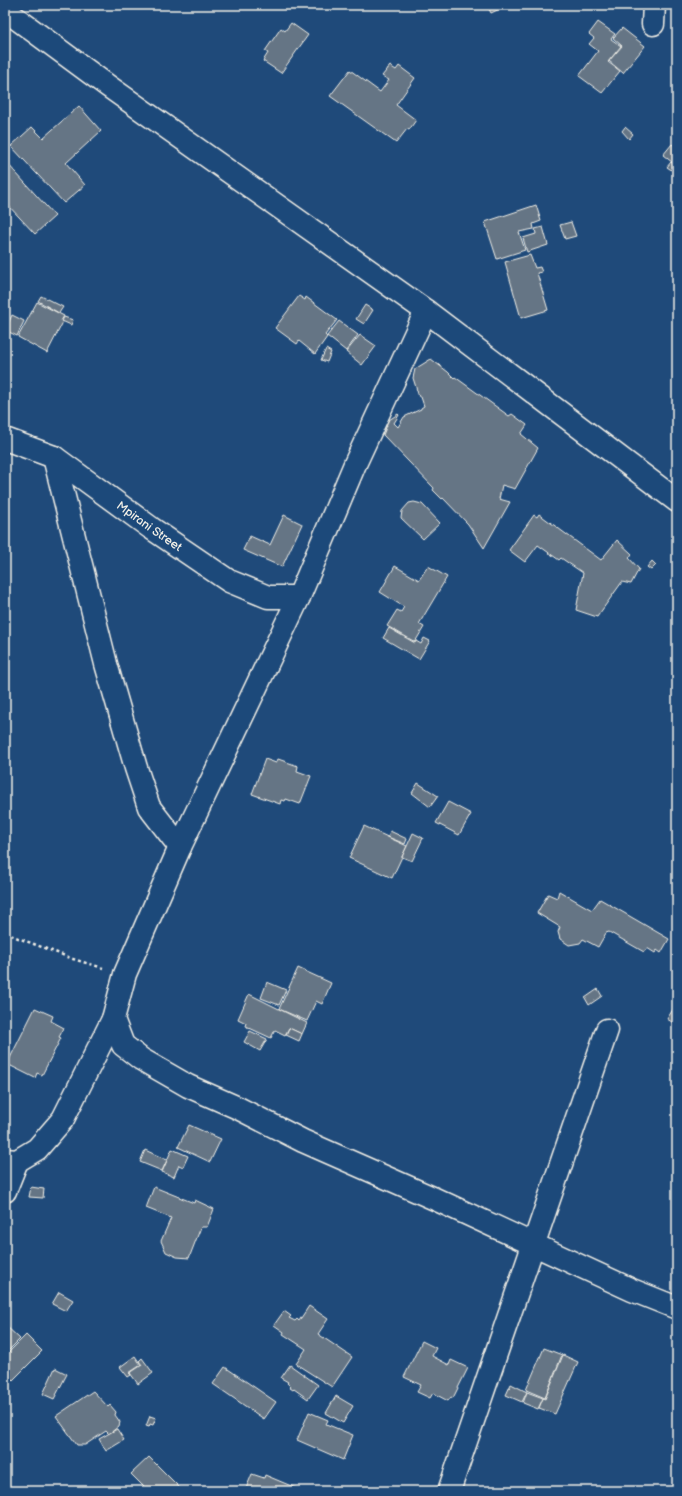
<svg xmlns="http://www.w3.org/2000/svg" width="682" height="1496" font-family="'Balsamiq Sans',sans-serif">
	<rect width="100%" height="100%" fill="#1f4a7a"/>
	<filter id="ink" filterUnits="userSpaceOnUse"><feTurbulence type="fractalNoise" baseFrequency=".025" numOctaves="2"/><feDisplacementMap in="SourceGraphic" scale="8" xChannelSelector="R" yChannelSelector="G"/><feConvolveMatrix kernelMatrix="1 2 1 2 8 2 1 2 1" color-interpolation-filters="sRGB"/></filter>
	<g filter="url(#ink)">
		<g fill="#657585" stroke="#f4f1e8">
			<path d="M487,5h19v1l-15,7z"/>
			<path d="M598,22l17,12 -4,5 10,7 -13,16 12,9 -18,22 -23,-17 19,-25 -9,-7 5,-6 -5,-4z"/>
			<path d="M291,23l17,12 -27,38 -18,-12 5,-8 -3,-2 16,-23 4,3z"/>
			<path d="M622,28l23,18 -22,27 -14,-12 13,-15 -9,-8z"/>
			<path d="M390,66l6,4 3,-4 16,12 -19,27 20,15 -7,10 -2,-1 -11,14 -66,-47 20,-26 30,22 9,-12 -7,-4z"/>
			<path d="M79,106l22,25 -35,32 19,22 -21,18 -53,-57 21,-19 11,11z"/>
			<path d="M625,127l8,7 -4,5 -7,-8z"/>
			<path d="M672,144l5,4v18l-14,-11z"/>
			<path d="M6,162l49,54 -20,18 -30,-32v-39z"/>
			<path d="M671,162l6,5 -4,4 -6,-4z"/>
			<path d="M536,205l5,16 -8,3 1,5 -15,3 6,18 -28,9 -12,-37z"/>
			<path d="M571,222l5,14 -11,3 -5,-14z"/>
			<path d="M543,227l5,18 -21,7 -4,-14 13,-4 -1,-5z"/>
			<path d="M530,255l5,13 5,-1 2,5 -5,1 11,37 -27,8 -16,-56z"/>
			<path d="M41,296l22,11 -4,6 -21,-12z"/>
			<path d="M299,296l6,4 1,-3 31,23 -12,15 2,2 -12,17 -16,-13 -2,3 -22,-16z"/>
			<path d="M37,302l27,14 -3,5 2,1 -16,31 -29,-16z"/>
			<path d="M365,305l8,5 -9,14 -8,-5z"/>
			<path d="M12,315l12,6 -7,15 -12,-6z"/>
			<path d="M64,317l9,3 -2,5 -9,-4z"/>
			<path d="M339,321l19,14 -12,16 -19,-15z"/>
			<path d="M360,335l16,11 -14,19 -16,-13z"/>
			<path d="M326,349l5,3 -4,10 -6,-2z"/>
			<path d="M431,359l17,13 6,6 1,-1 54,39 3,-2 15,11 -6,9 17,14 -23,41 -13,-4 -3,14 11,3 -26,46 -16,-24 -25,-26 -1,1 -9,-9 1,-2 -51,-53 4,-10 -4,-1 1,-6 5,2 9,-6 1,1 -5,8 4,4 6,-10 17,-8v-1l3,-2 -3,-9h-2l-6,-19 2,-9z"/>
			<path d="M414,502l8,2 18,19 -17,16 -22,-21 1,-7 7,-8z"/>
			<path d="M539,514l62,46 16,-20 15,14 -3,4 10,11 -8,15 -9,-2 -25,35 -21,-7 7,-37 -22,-15 -2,2 -21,-15 -13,17 -16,-12 25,-35 3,2z"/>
			<path d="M284,515l18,9 -20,43 -39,-17 7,-14 20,9z"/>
			<path d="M652,561l4,4 -5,5 -4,-3z"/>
			<path d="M395,566l24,14 9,-14 19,11 -28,47 5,3 -9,15 -28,-16 10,-16 4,2 3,-5 -24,-15z"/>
			<path d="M389,628l26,15 1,-2 5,3 3,-6 6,3 -11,18 -36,-21z"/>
			<path d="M265,759l11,4 2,-4 20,7 -1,5 14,5 -11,28 -14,-5 -1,2 -4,-1 -1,4 -28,-10z"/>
			<path d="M418,783l20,13 -8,11 -18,-14z"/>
			<path d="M448,802l23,12 -12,21 -23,-12z"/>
			<path d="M364,826l43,20 -15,32 -43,-20z"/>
			<path d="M390,831l17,8 -2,5 -17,-7z"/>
			<path d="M413,833l10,5 -11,23 -10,-4z"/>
			<path d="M559,891l33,19 8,-11 69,40 -8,14 -4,-3 -2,3 -8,-5 -3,4 -35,-20 -3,1 -8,14 -15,-8 -3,4 -11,2 -9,-6 -2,-7 2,-5 -23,-14 11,-19 9,4z"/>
			<path d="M298,968l33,15 -9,21 -6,-3 -9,20 -28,-12z"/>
			<path d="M267,982l19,8 -7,15 -18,-7z"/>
			<path d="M598,989l4,7 -13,9 -4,-7z"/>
			<path d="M249,994l58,29 -5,11 -13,-6 -4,7 -10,-5 -4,8 -26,-12 1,-3 -8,-4z"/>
			<path d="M677,1003v22l-10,-6z"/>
			<path d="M35,1008l18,8 -2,5 13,7 -5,9 2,1 -19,37 -5,-2 -2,5 -28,-14z"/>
			<path d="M289,1028l13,6 -3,7 -13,-6z"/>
			<path d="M250,1031l17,8 -7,12 -16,-9z"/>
			<path d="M189,1125l32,14 -11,23 -32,-15z"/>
			<path d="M172,1149l16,7 -5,11 -4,-2 -5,12 -12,-5z"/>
			<path d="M145,1150l22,10 -5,11 -22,-9z"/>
			<path d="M31,1187l13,2 -1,9 -14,-1z"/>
			<path d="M154,1187l40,16 1,-3 19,9 -7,18h-6l-12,31 -12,-1 -11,-5 -5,-11 10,-23 -25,-10z"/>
			<path d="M59,1292l14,8 -7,11 -14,-7z"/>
			<path d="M309,1306l19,13 -10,15 34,23 -20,30 -36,-23 10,-15 -23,-15 1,-2 -10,-7 10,-14 7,5 -2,2 6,3 2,-2 2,2z"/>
			<path d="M5,1325l15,14 -13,13 -2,-2z"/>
			<path d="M26,1335l16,16 -29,29 -8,-7v-7l5,-5 -5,-5z"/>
			<path d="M422,1341l14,7 -4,8 17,9 2,-5 17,8 -15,30 -2,-1 -3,4 -15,-8 -3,5 -13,-6 4,-7 -17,-8z"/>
			<path d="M544,1348l18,7 -17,43 -19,-8z"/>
			<path d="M563,1355l15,7 -23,52 -16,-6 4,-10 2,1z"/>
			<path d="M5,1356l4,5 -4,4z"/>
			<path d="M135,1356l6,9 -12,8 2,2 -3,2 -8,-10z"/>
			<path d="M142,1358l11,15 -15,11 -8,-11 12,-8 -3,-4z"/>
			<path d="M290,1365l28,20 -10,14 -14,-10 -1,1 -3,-2 1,-1 -4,-4 1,-1 -7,-4z"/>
			<path d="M225,1367l51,35 -12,17 -51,-35z"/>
			<path d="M55,1368l12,6 -13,25 -11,-5z"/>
			<path d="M511,1384l16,8 -5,10 -16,-7z"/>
			<path d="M93,1391l15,16 2,-2 6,7 -1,3 5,7 -1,4 -10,8 -3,-3 -21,14h-8l-21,-29z"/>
			<path d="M527,1392l16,6 -5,11 -15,-6z"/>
			<path d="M336,1396l17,10 -10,17 -17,-10z"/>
			<path d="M309,1412l19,8 -2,4 27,11 -10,25 -46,-20z"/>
			<path d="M150,1416l6,2 -3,7 -3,-1 -1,3 -3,-1z"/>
			<path d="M117,1429l7,11 -18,11 -7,-12z"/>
			<path d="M149,1457l34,34h-37l1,-1 -16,-16z"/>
			<path d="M252,1474l12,4 1,-3 31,13 -1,3h-50z"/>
		</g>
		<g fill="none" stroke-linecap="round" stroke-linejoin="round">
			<g stroke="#f4f1e8" stroke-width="25">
				<g id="minor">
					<path d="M5,10l103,76 318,225 251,190"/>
					<path d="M653,24l1,-19"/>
					<path d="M426,311l-71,153 -56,133 -119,250 -55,127 -12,45 10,26 18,14 47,27 50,22 65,33 132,58 197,91 45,18"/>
					<path id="s1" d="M5,439l49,18 97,71 78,53 39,16h31"/>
					<path d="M54,457l52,207 30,104 13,39 31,40"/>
					<path d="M5,1160l12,1 20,-12 26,-30 50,-100"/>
					<path d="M5,1191l12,-30"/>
					<path d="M449,1491l158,-461"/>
				</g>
			</g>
			<path stroke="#f4f1e8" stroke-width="2.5" stroke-dasharray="3 3" stroke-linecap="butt" d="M5,933l68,26 30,9"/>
			<use href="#minor" stroke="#1f4a7a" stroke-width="22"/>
		</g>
	</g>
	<g text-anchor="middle" stroke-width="4" stroke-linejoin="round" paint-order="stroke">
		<g font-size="12" fill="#f4f1e8" stroke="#1f4a7a">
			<text dy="4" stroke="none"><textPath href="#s1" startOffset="170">Mpirani Street</textPath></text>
		</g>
	</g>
	<rect width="682" height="1496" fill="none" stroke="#1f4a7a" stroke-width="20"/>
	<rect x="10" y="10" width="662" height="1476" fill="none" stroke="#f4f1e8" stroke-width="1.5" filter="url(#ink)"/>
</svg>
